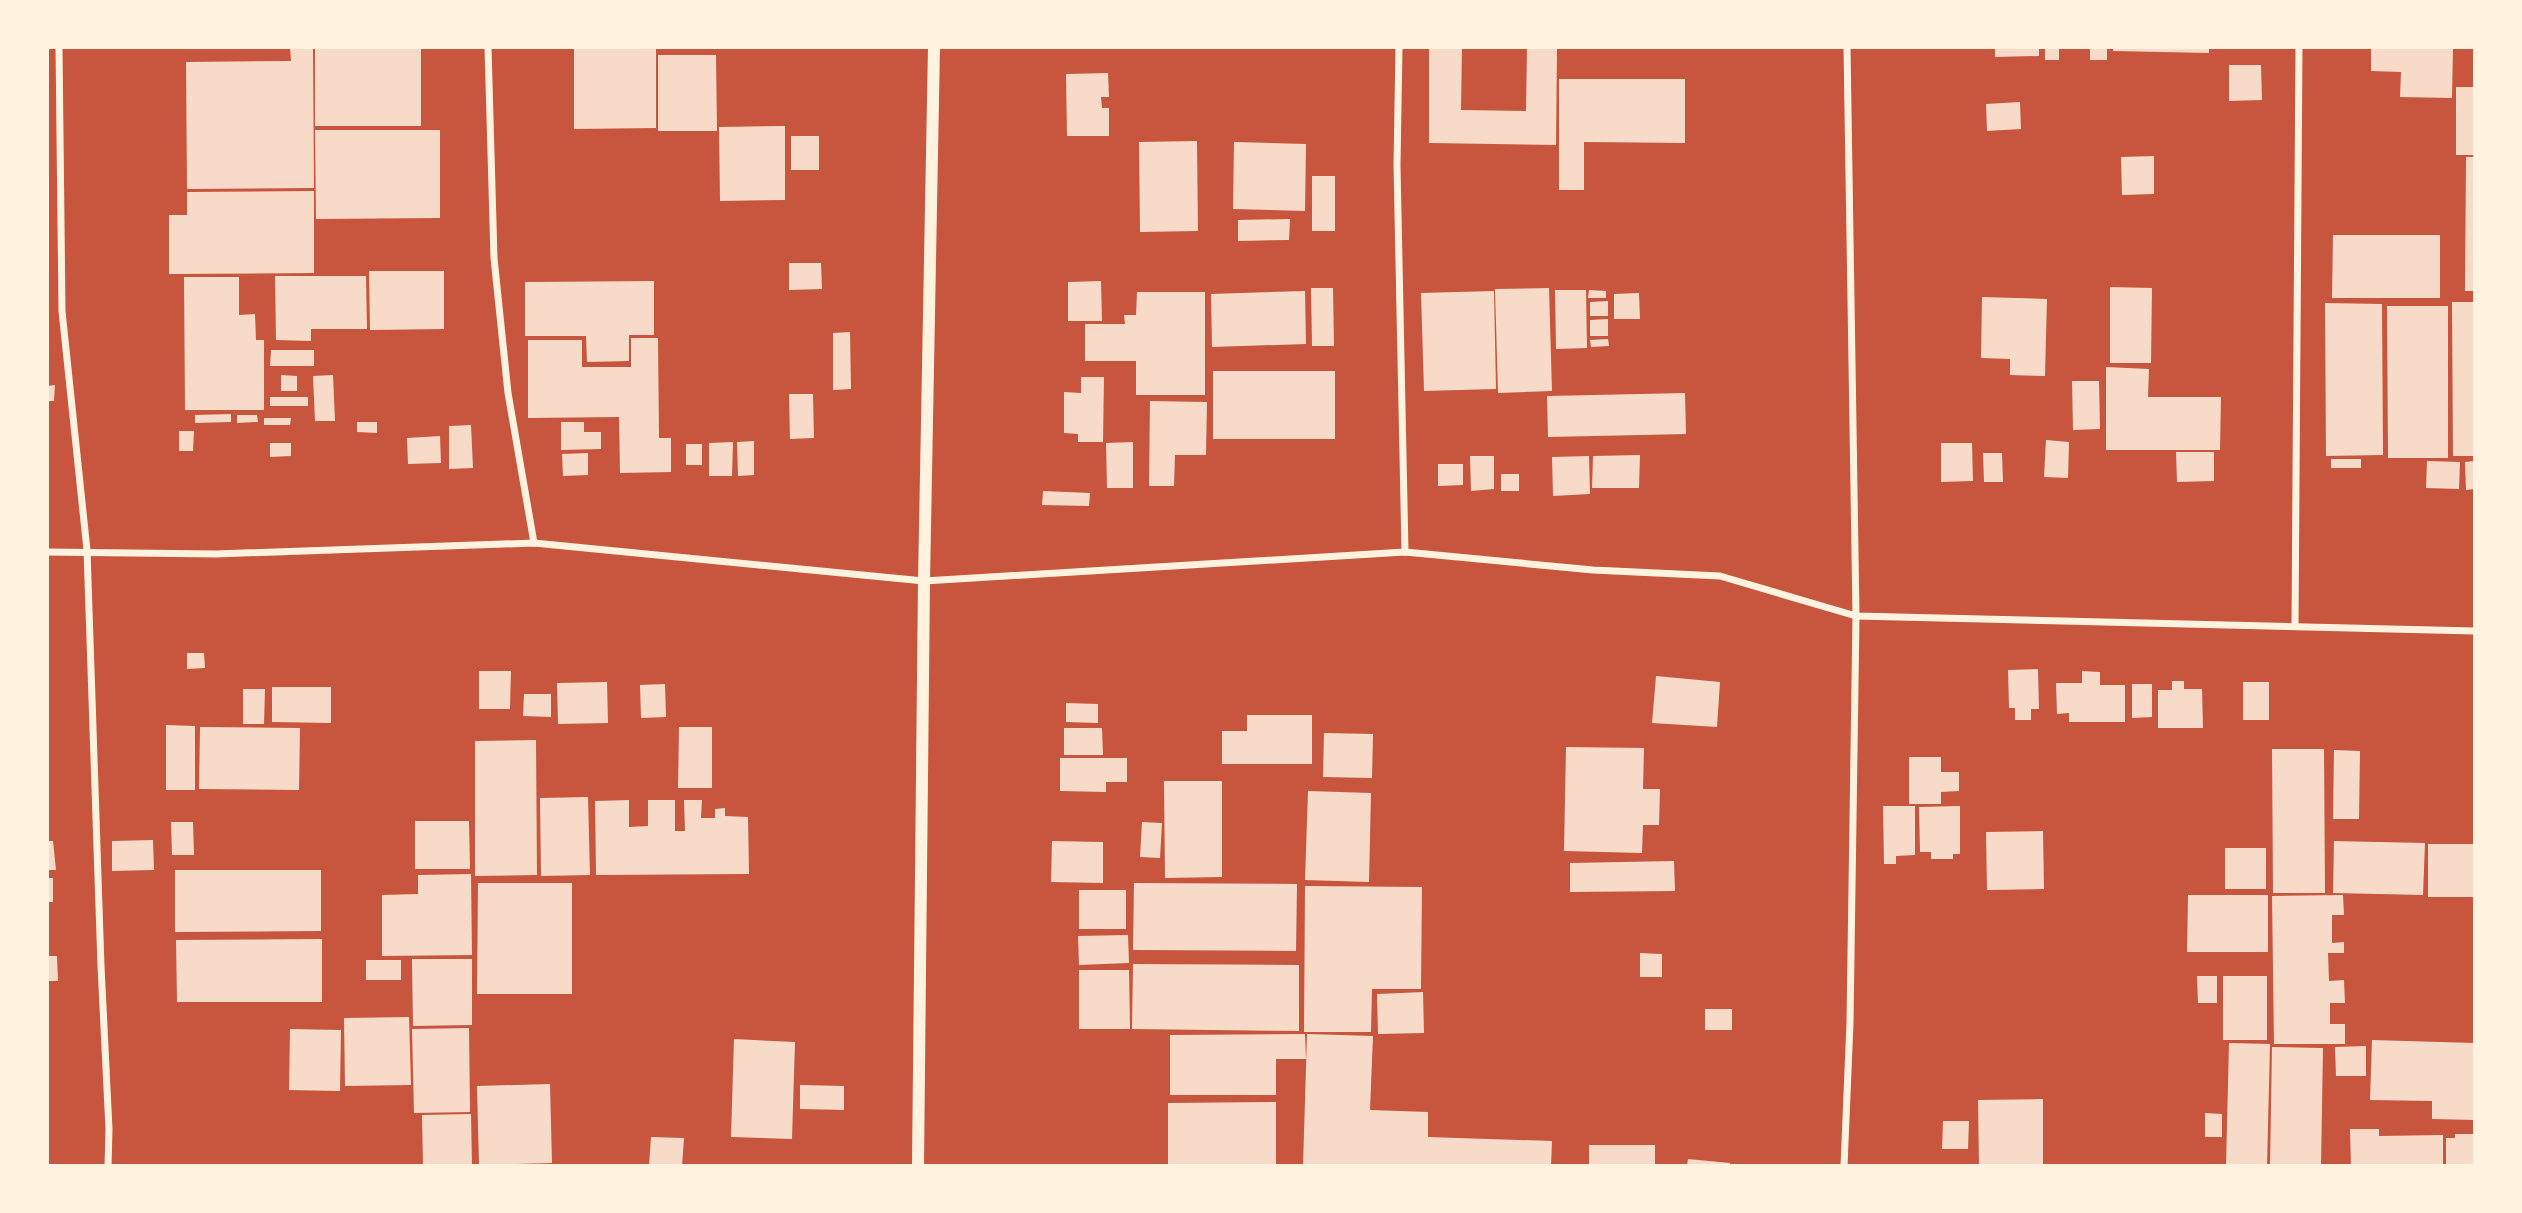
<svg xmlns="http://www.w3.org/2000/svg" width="2522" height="1213" font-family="Literata,serif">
	<rect width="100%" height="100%" fill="#c8553d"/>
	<g fill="#f7dbc8">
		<path d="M290,47h23l1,141 -127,1 -1,-127 105,-1z"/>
		<rect x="315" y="47" width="106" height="79"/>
		<path d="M574,47h82v81l-82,1z"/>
		<path d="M1429,47h33l-1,63 65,1 1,-64h30l-1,98 -127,-2z"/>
		<path d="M1995,47h44v9l-44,1z"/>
		<rect x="2045" y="47" width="14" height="13"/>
		<rect x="2090" y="47" width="17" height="13"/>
		<path d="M2113,47h96v6l-96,-2z"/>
		<path d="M2371,47h82l-1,51 -52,-1 1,-25 -30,-1z"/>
		<path d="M658,55h58l1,76h-59z"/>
		<path d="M2229,65h32l1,35 -33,1z"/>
		<path d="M1108,73l1,24h-8l1,11h7v28h-42l-1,-62z"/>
		<path d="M1559,79h126v64l-101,-1v48h-25z"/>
		<rect x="2456" y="87" width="19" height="68"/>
		<path d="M2020,102l1,27 -34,2 -1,-27z"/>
		<path d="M785,126v74l-65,1 -1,-74z"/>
		<path d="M315,130h125v88l-124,1z"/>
		<rect x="791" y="136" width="28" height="34"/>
		<path d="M1197,141l1,90 -58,1 -1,-90z"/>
		<path d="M1234,142l72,2 -1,67 -72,-2z"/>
		<path d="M2154,156v38l-32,1 -1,-38z"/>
		<path d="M2466,157h9v134h-10z"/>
		<rect x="1312" y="176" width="23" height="55"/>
		<path d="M314,191v82l-145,1v-59h18v-23z"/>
		<path d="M1290,219l-1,21 -51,1v-21z"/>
		<path d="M2333,235h107v63h-108z"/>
		<path d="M789,263h32l1,26 -33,1z"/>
		<path d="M369,271h75v58l-74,1z"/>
		<path d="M275,276h91l1,53h-56v12l-35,-1z"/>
		<path d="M184,277h55v38l16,-1 1,26h8v70h-79z"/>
		<path d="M654,281v54h-25v26l-42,1 -1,-26h-61v-54z"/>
		<path d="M1101,281l1,40h-34v-39z"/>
		<path d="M2110,287l42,1 -1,75h-41z"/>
		<path d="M1311,288h22l1,58h-22z"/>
		<path d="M1549,288l3,103 -54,2 -3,-104z"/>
		<path d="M1555,290h31l1,58 -31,1z"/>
		<path d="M1589,290l17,1v7h-18z"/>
		<path d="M1305,291l1,53 -94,3 -1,-53z"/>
		<path d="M1494,291l2,98 -72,2 -3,-98z"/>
		<path d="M1137,292h68v103h-69v-34h-51v-37h40l-1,-9h12z"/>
		<path d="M1639,293l1,26h-26v-25z"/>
		<path d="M1982,297l65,2 -2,77 -35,-1v-16l-29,-1z"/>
		<path d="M1608,301v15h-18v-14z"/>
		<path d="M2452,302h23v154h-22z"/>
		<path d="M2325,303l57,1 1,151 -57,1z"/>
		<path d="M2387,306h61v152h-60z"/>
		<path d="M1608,319v17h-18v-16z"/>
		<path d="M850,332l1,57 -18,1v-57z"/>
		<path d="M631,338h27l1,100h12v34l-51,1 -1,-56 -91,1v-78h54v27h49z"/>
		<path d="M1608,339l1,7 -18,1 -1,-7z"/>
		<path d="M271,350h43v16h-44z"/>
		<path d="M2106,367l43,2 -1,28h73l-1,53h-114z"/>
		<rect x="1213" y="371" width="122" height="68"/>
		<path d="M281,375l16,1v15h-16z"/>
		<path d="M333,375l2,46h-20l-2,-45z"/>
		<path d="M1081,377h23l-1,65h-25v-8l-14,-1v-41l17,1z"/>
		<path d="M2072,381h27l1,48 -27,1z"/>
		<path d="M55,385l-1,16h-7v-15z"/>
		<path d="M1685,393l1,41 -138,3 -1,-41z"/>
		<path d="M789,394h24l1,44 -24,1z"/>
		<rect x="270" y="397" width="38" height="9"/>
		<path d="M1150,401l57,1 -1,53h-31l-1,31h-25z"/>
		<path d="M231,414v8l-36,1v-8z"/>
		<path d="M237,415h20l1,7 -21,1z"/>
		<path d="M264,418h27l-1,7h-26z"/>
		<path d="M357,422h20v11l-20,-1z"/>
		<path d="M561,422h23v10h17v17l-40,1z"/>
		<path d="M471,425l2,43 -24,1v-43z"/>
		<path d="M179,431h15l-1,20h-14z"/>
		<path d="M440,436l1,27 -33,1 -1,-26z"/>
		<path d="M2046,440l23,2 -1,36 -24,-1z"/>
		<path d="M754,441v34l-16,1 -1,-34z"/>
		<path d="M733,442l-1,34h-23v-33z"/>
		<path d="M1133,442v46h-26l-1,-45z"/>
		<path d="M270,443h21v13l-21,1z"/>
		<path d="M1941,443h31l1,38 -32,1z"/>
		<rect x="686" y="444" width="16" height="21"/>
		<path d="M2176,452h38v29l-37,1z"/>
		<path d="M588,453v22l-25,1 -1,-22z"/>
		<path d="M1983,453h19l1,29h-19z"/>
		<path d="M1640,455l-1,33h-47l1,-32z"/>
		<path d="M1470,456h24v33l-23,2z"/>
		<path d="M1589,456l1,38 -37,2 -1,-39z"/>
		<rect x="2331" y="459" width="30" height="9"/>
		<path d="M2427,461l33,1 -1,27 -33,-1z"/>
		<path d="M2475,461v28l-9,1 -1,-28z"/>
		<path d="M1438,464h25v21l-25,1z"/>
		<rect x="1501" y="474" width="18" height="17"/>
		<path d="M1043,491l47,2 -1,13 -47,-1z"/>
		<path d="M187,653h17l1,15 -18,1z"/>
		<path d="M2038,669l1,40h-8v11h-16v-12h-6l-1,-38z"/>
		<path d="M479,671h32l-1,38h-31z"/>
		<path d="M2082,671l18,1v13h25v37h-56v-9l-12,1 -1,-31h26z"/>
		<path d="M1656,676l64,6 -3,45 -65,-4z"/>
		<path d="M2172,681h12v8h18l1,39h-45v-38h14z"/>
		<path d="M607,682l1,41 -50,1 -1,-41z"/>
		<rect x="2243" y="682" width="26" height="38"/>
		<path d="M665,684l1,33 -25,1 -1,-33z"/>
		<path d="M2132,684h20v33l-20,1z"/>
		<path d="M272,687h59v36l-59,-1z"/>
		<path d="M243,689h22l-1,35h-21z"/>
		<path d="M524,694h27v23l-28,-1z"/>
		<path d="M1066,703l32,1v19l-32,-1z"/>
		<path d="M1247,715h65v49h-90v-33h25z"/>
		<path d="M166,725l29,1v64h-29z"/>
		<path d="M200,727l100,1 -1,62 -100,-1z"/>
		<path d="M679,727h33v61h-34z"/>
		<path d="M1064,728h38l1,27h-39z"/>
		<path d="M1324,733l49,1 -1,44 -49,-1z"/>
		<path d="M536,740l1,135 -62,1v-135z"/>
		<path d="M1566,747l78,1 -1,41h17l-1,36h-16l-1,28 -78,-2z"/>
		<path d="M2272,749h52l1,144h-52z"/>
		<path d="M2334,750l26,1 -1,68h-26z"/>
		<path d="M1909,757h32v15h18v19l-18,1v12h-32z"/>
		<path d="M1060,758h67v24h-21v10l-46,-1z"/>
		<path d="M1164,781h58v96l-57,1z"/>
		<path d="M1308,791l63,2 -2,89 -64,-2z"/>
		<path d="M588,797l2,78 -49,1 -1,-78z"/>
		<path d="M629,800v27l19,-1v-26h27v31h10l-1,-31h18l-1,18h14v-9l10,-1v8l23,1 1,57 -153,1 -1,-74z"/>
		<path d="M1883,806h32v49l-19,1v8h-12z"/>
		<path d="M1960,806v48h-7v5h-22v-7h-11l-1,-45z"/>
		<path d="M415,821h54l1,48h-55z"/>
		<path d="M171,822h22l1,33h-22z"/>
		<path d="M1142,822l20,1 -2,35 -20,-1z"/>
		<path d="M2043,831l1,58 -57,1 -1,-58z"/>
		<path d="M153,840l1,30 -42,1v-30z"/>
		<path d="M47,841h6l3,29h-9z"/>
		<path d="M1052,841l51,1v41l-52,-1z"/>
		<path d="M2334,841l91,2 -2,52 -90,-2z"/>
		<rect x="2428" y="844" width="47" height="53"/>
		<rect x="2225" y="848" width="41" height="41"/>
		<path d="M1674,861l1,30 -105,1v-29z"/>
		<path d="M175,870h146v61l-146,1z"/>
		<path d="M471,874l1,81 -90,1v-61l36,-1v-19z"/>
		<rect x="47" y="878" width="6" height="24"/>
		<path d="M478,883h94v111h-95z"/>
		<path d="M1134,883l163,1 -1,67 -163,-1z"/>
		<path d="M1305,886l117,1 -1,102h-49l-1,43h-67z"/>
		<rect x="1079" y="890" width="47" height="39"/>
		<path d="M2188,895h80v57h-81z"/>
		<path d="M2343,895l1,20h-12v28l12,-1v11h-16l1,28 15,-1 1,23h-15v21h15v20h-71l-2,-148z"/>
		<path d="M1128,935l1,28 -50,2 -1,-29z"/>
		<path d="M322,939v63h-145l-1,-62z"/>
		<path d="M1640,953l22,1v23h-22z"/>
		<path d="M47,956h10l1,25h-11z"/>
		<path d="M412,959h60v66l-59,1z"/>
		<rect x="366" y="960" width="35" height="20"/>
		<path d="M1133,964l166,1v66l-167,-2z"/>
		<path d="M1079,970h50l1,59h-51z"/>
		<path d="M2197,976h20v27h-19z"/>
		<rect x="2223" y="976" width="44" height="64"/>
		<path d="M1423,992l1,41 -46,1 -1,-40z"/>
		<rect x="1705" y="1009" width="27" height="21"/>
		<path d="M409,1017l2,68 -66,1 -1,-68z"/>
		<path d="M469,1028l1,84 -56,1 -2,-84z"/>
		<path d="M290,1029l51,1 -1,61 -51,-1z"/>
		<path d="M1305,1034l1,25h-30v36h-106v-60z"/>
		<path d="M1307,1034l66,2 -3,74 58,2v25l124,4 -1,25h-248z"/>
		<path d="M734,1039l61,3 -3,97 -61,-2z"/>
		<path d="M2372,1040l103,3v77l-43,-1v-18l-62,-1z"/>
		<path d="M2229,1043l41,1 -3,122h-41z"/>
		<path d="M2366,1046v30h-30l-1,-29z"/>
		<path d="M2272,1047l51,1 -2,118h-51z"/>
		<path d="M550,1084l2,79 -73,2 -2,-79z"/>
		<path d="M800,1085l44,1v24l-44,-1z"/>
		<path d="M2043,1099v67h-64l-1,-66z"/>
		<path d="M1276,1102v64h-108v-63z"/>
		<path d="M2205,1113l17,1v23h-17z"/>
		<path d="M471,1114l1,52h-49l-1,-51z"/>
		<path d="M1943,1121h26l-1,28h-26z"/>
		<path d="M2350,1129h29v7l64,-1v31h-92z"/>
		<path d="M2455,1134h20v32h-29v-28h9z"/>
		<path d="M651,1137l33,1 -2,28h-33z"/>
		<rect x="1589" y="1145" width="66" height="21"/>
		<path d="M1688,1159l42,4v3h-43z"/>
	</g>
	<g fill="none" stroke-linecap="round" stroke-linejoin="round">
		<g stroke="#fff3e0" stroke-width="7">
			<path d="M59,47l3,264 25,239 14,416 8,163 -1,37"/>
			<path d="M488,47l6,211 14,135 26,150"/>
			<path d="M1399,47l-2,118 8,387"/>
			<path d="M47,552l169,2 318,-11 390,38 481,-29 188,18 127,6 136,40 619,15"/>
			<path d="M2295,625l4,-578"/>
			<path d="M1844,1166l6,-143 6,-407 -9,-569"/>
		</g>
		<path stroke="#fff3e0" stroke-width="12" d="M918,1166l6,-585 10,-534"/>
	</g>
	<rect width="2522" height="1213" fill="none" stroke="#fff3e0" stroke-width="98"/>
</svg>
